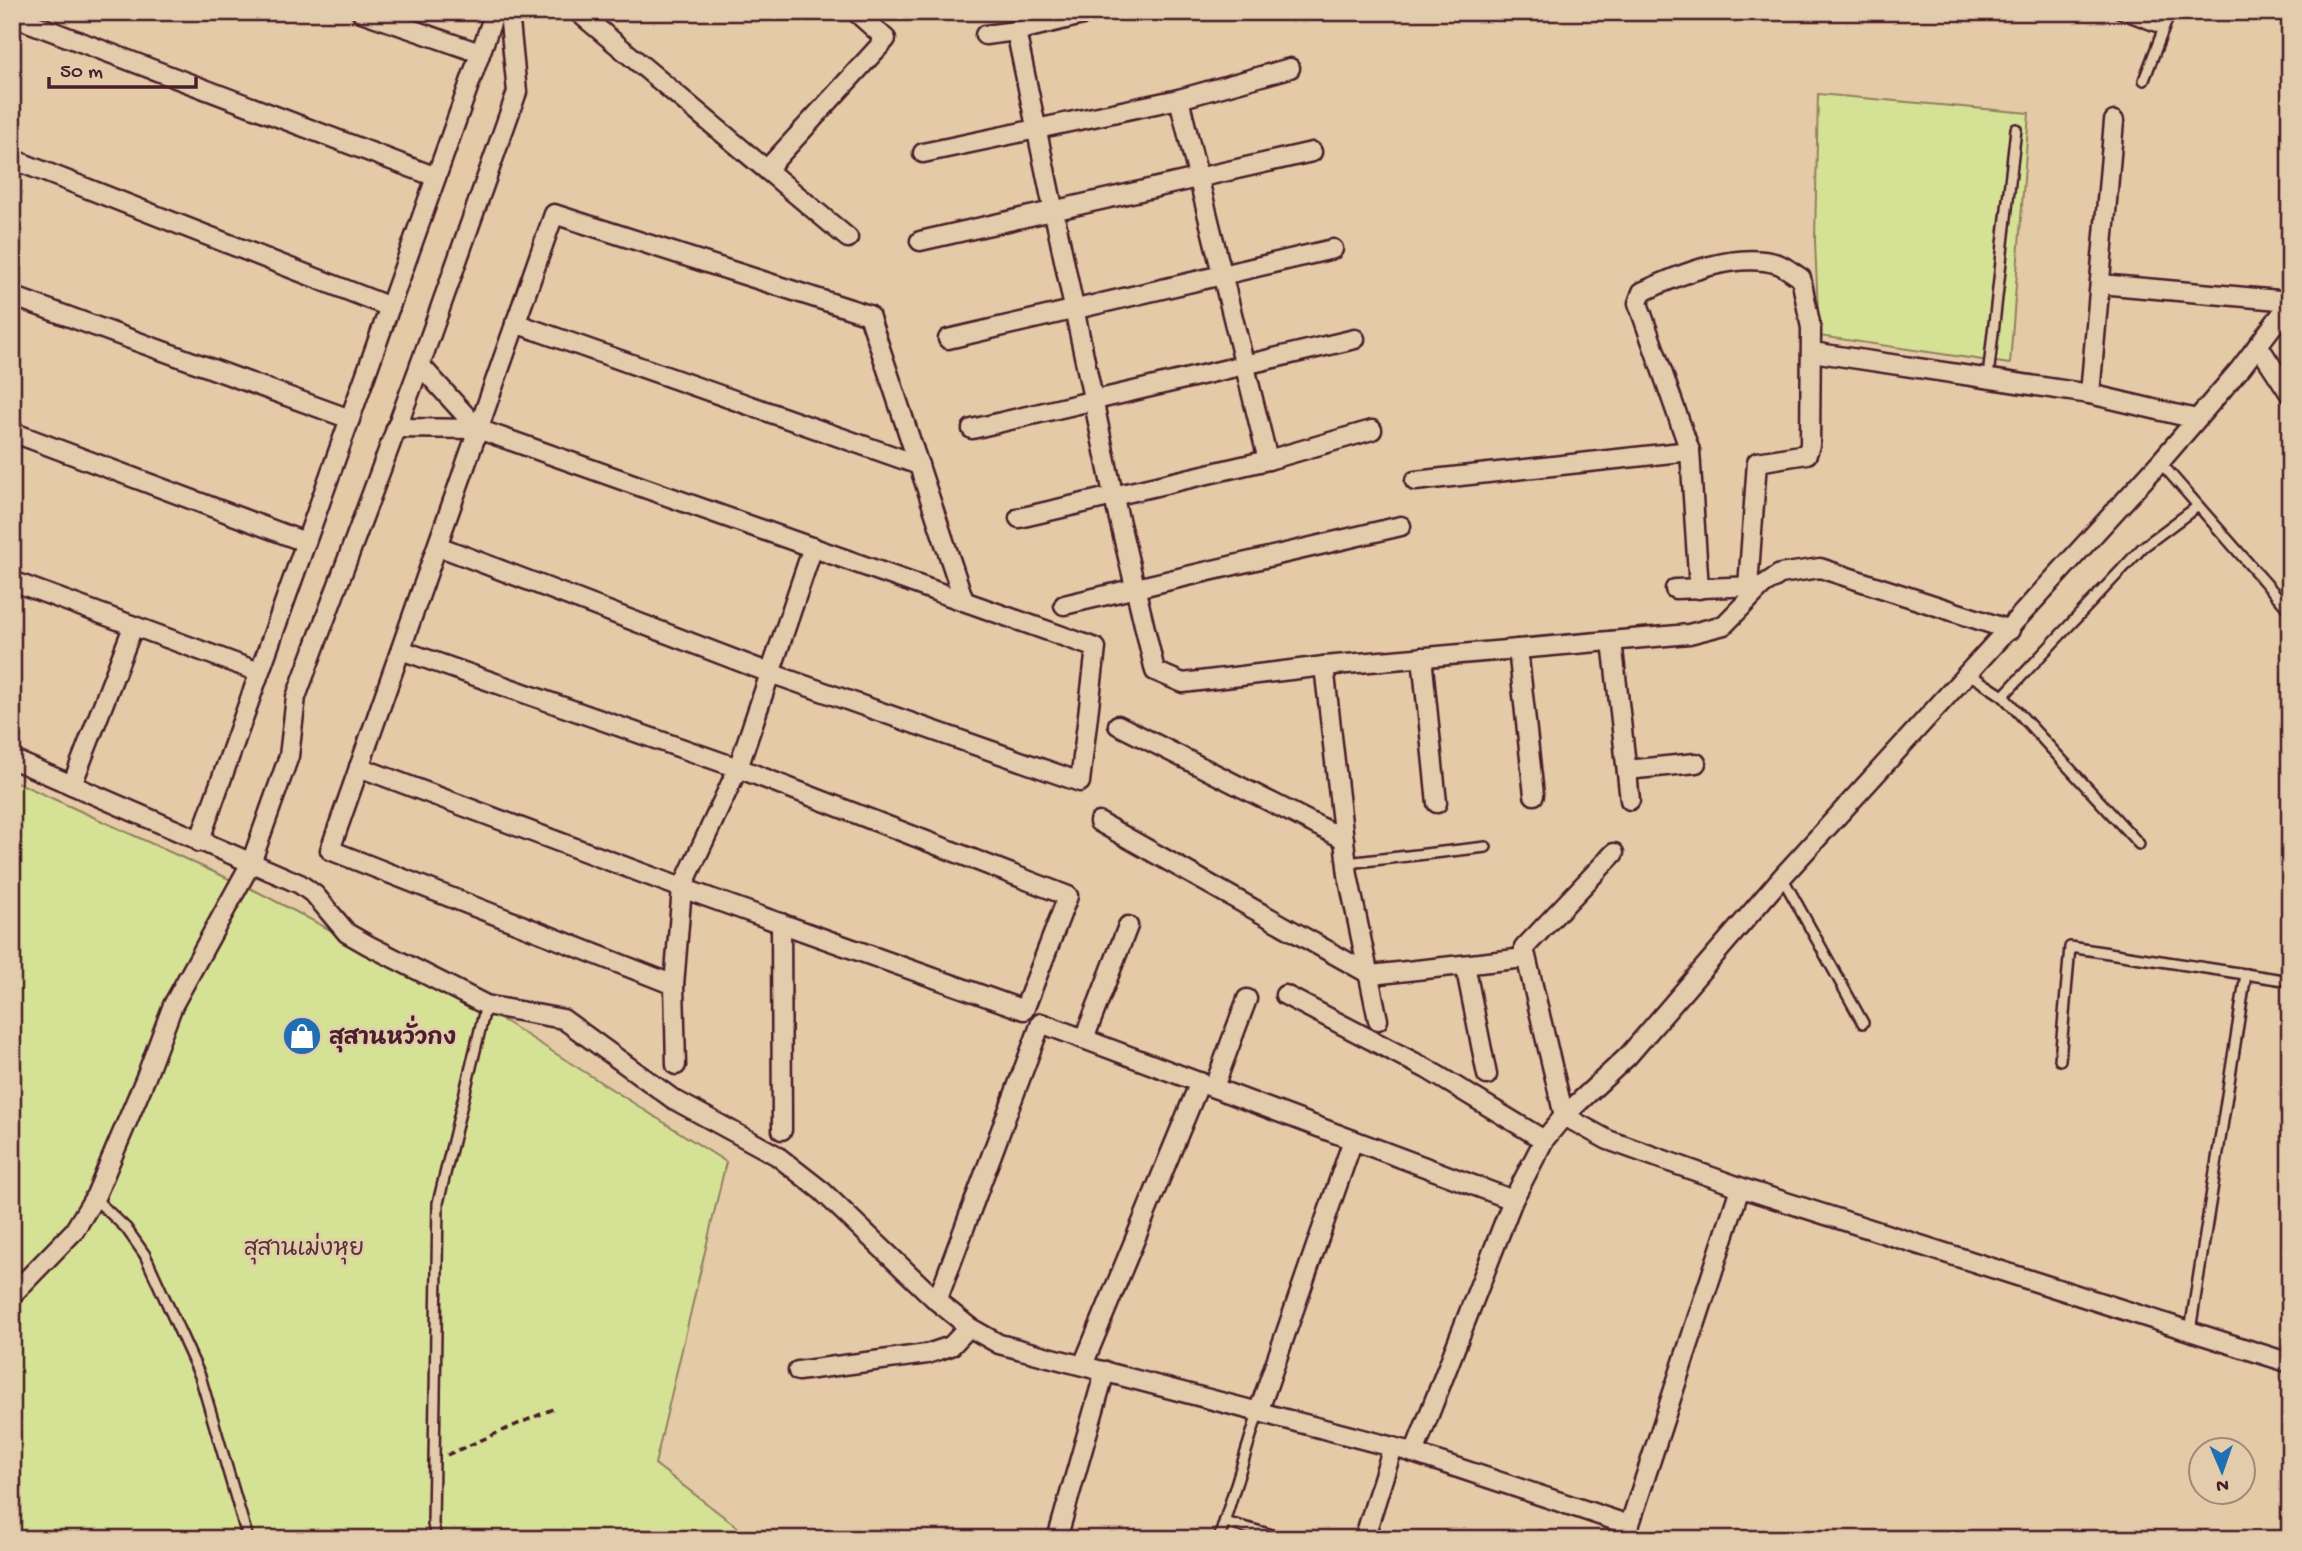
<svg xmlns="http://www.w3.org/2000/svg" width="2302" height="1551" font-family="'Gochi Hand','Playpen Sans Thai',sans-serif">
	<rect width="100%" height="100%" fill="#e5caa7"/>
	<filter id="ink" filterUnits="userSpaceOnUse"><feTurbulence type="fractalNoise" baseFrequency=".0143" numOctaves="2"/><feDisplacementMap in="SourceGraphic" scale="14" xChannelSelector="R" yChannelSelector="G"/><feConvolveMatrix kernelMatrix="1 2 1 2 8 2 1 2 1" color-interpolation-filters="sRGB"/></filter>
	<g filter="url(#ink)">
		<g fill="#d5e295" stroke="#908060" stroke-width="2">
			<path d="M1818,94l211,19 -19,251 -191,-28 -4,-95z"/>
			<path d="M12,780l248,113 246,129 220,140 -71,302 98,75h-741z"/>
		</g>
		<g fill="none" stroke-linecap="round" stroke-linejoin="round">
			<g stroke="#4a1f2b" stroke-width="14">
				<g id="service">
					<path d="M2118,12l45,17"/>
					<path d="M2144,80l26,-68"/>
					<path d="M1988,377l28,-248"/>
					<path d="M2160,462l130,149"/>
					<path d="M1969,674l34,22"/>
					<path d="M2139,844l-136,-148 140,-149 55,-41"/>
					<path d="M1347,863l139,-16"/>
					<path d="M1782,877l81,146"/>
					<path d="M2060,1060l10,-113 220,34"/>
					<path d="M94,1198l32,30 19,27 55,121 48,163"/>
					<path d="M2190,1331l56,-357"/>
					<path d="M1225,1522l62,17"/>
					<path d="M436,1539l-3,-15 5,-321 48,-198"/>
					<path d="M1219,1539l40,-129"/>
					<path d="M1540,1539v-3"/>
				</g>
			</g>
			<g stroke="#4a1f2b" stroke-width="23">
				<g id="minor">
					<path d="M361,12l119,41"/>
					<path d="M578,12l270,226"/>
					<path d="M12,16l424,161"/>
					<path d="M1016,31l97,463 42,177 28,12 141,-17 365,-32 35,-9 38,-39 18,-12 40,-6 190,62"/>
					<path d="M985,35l31,-4 79,-19"/>
					<path d="M1179,99l89,361"/>
					<path d="M923,153l256,-54 111,-31"/>
					<path d="M12,159l378,148"/>
					<path d="M767,169l119,-130 -30,-27"/>
					<path d="M920,241l392,-89"/>
					<path d="M2100,284l190,17"/>
					<path d="M12,296l338,123"/>
					<path d="M515,323l404,142"/>
					<path d="M948,339l385,-90"/>
					<path d="M2258,345l32,49"/>
					<path d="M1812,352l278,42 106,25"/>
					<path d="M2090,394l24,-273"/>
					<path d="M396,428l82,1 -58,-64"/>
					<path d="M972,429l383,-90"/>
					<path d="M12,432l293,110"/>
					<path d="M1415,481l275,-30"/>
					<path d="M1019,518l249,-58 104,-30"/>
					<path d="M438,546l332,127 310,109 16,-134 -618,-219"/>
					<path d="M12,581l247,91"/>
					<path d="M1675,589l83,-3"/>
					<path d="M1699,589l-9,-138 -52,-148 4,-11c38,-18 94,-41 136,-28 8,3 16,10 23,14l10,50 -1,117 -3,9 -50,8 -9,125"/>
					<path d="M1064,605l337,-79"/>
					<path d="M1612,641l18,159"/>
					<path d="M1518,649l16,146"/>
					<path d="M1422,657l15,146"/>
					<path d="M1324,666l24,209 30,145"/>
					<path d="M1118,725l226,114"/>
					<path d="M12,759l288,125 15,11 32,38 21,12 118,60 77,14 110,80 103,56 46,36 115,110 32,26 30,17 405,106 225,75"/>
					<path d="M359,767l323,121 342,122 44,-114 -330,-128 -337,-118"/>
					<path d="M1627,770l69,-7"/>
					<path d="M72,785l61,-158"/>
					<path d="M1099,822l272,153 154,-17"/>
					<path d="M199,842l296,-830"/>
					<path d="M1614,853l-90,95 40,168 44,24 143,51 539,172"/>
					<path d="M781,923l1,207"/>
					<path d="M1465,965l22,110"/>
					<path d="M674,985l-344,-135 224,-636 315,101 95,286"/>
					<path d="M1285,995l142,74 117,71"/>
					<path d="M1084,1039l44,-113"/>
					<path d="M676,1065l-2,-80 8,-97 56,-120 75,-221"/>
					<path d="M1214,1087l33,-88"/>
					<path d="M12,1295l62,-64 22,-36 50,-118 27,-72 78,-142 38,-107 7,-59 124,-332 97,-273 -8,-80"/>
					<path d="M937,1301l104,-278 472,177"/>
					<path d="M1083,1365l117,-283"/>
					<path d="M798,1371l129,-17 24,-8 18,-19"/>
					<path d="M1259,1410l94,-270"/>
					<path d="M1414,1453l99,-253 31,-60 20,-24 64,-60 154,-179 378,-415 80,-93 50,-66"/>
					<path d="M1057,1539l48,-168"/>
					<path d="M1364,1539l29,-92"/>
					<path d="M1625,1539l115,-351"/>
				</g>
			</g>
			<path stroke="#4a1f2b" stroke-width="3.5" stroke-dasharray="7 5" stroke-linecap="butt" d="M447,1455l110,-48"/>
			<use href="#service" stroke="#e3ccac" stroke-width="9"/>
			<use href="#minor" stroke="#e3ccac" stroke-width="18"/>
		</g>
	</g>
	<defs>
		<g id="shop-disc" transform="scale(2.0125)"><circle r="9.5" fill="#1f6fb2" stroke="#e3ccac"/><path d="M-5-2.5h2.3a2.7 3.5 0 0 1 5.4 0H5L5.5 6h-11ZM-1.5-2.5h3a1.5 2.3 0 0 0-3 0Z" fill="#fff"/></g>
	</defs>
	<g fill-rule="evenodd">
		<use href="#shop-disc" x="302" y="1036"/>
	</g>
	<g text-anchor="middle" stroke-width="5" stroke-linejoin="round" paint-order="stroke">
		<g font-size="23" font-weight="bold" fill="#4a1f2b" stroke="#e3ccac" text-anchor="start">
			<text x="329" y="1044">สุสานหวั่วกง</text>
		</g>
		<g font-size="23" fill="#583236" stroke="#e3ccac">
			<text x="304" y="1255">สุสานเม่งหุย</text>
		</g>
	</g>
	<rect width="2302" height="1551" fill="none" stroke="#e3ccac" stroke-width="42"/>
	<rect x="21" y="21" width="2260" height="1509" fill="none" stroke="#4a1f2b" stroke-width="2.5" filter="url(#ink)"/>
	<g transform="translate(2222 1471) rotate(178)"><circle r="33" fill="#e3ccac" stroke="#a68778" stroke-width="2"/>
	<path d="M0-5L12 26L0 18L-12 26Z" fill="#1f6fb2"/>
	<text y="-10" font-size="19" font-weight="bold" text-anchor="middle" fill="#4a1f2b">N</text>
	</g>
	<path d="M49 77v10h147v-10" fill="none" stroke="#4a1f2b" stroke-width="3.5"/>
	<text x="60" y="77" font-size="21" fill="#4a1f2b" stroke="#e3ccac" stroke-width="5" paint-order="stroke">50 m</text>
</svg>
